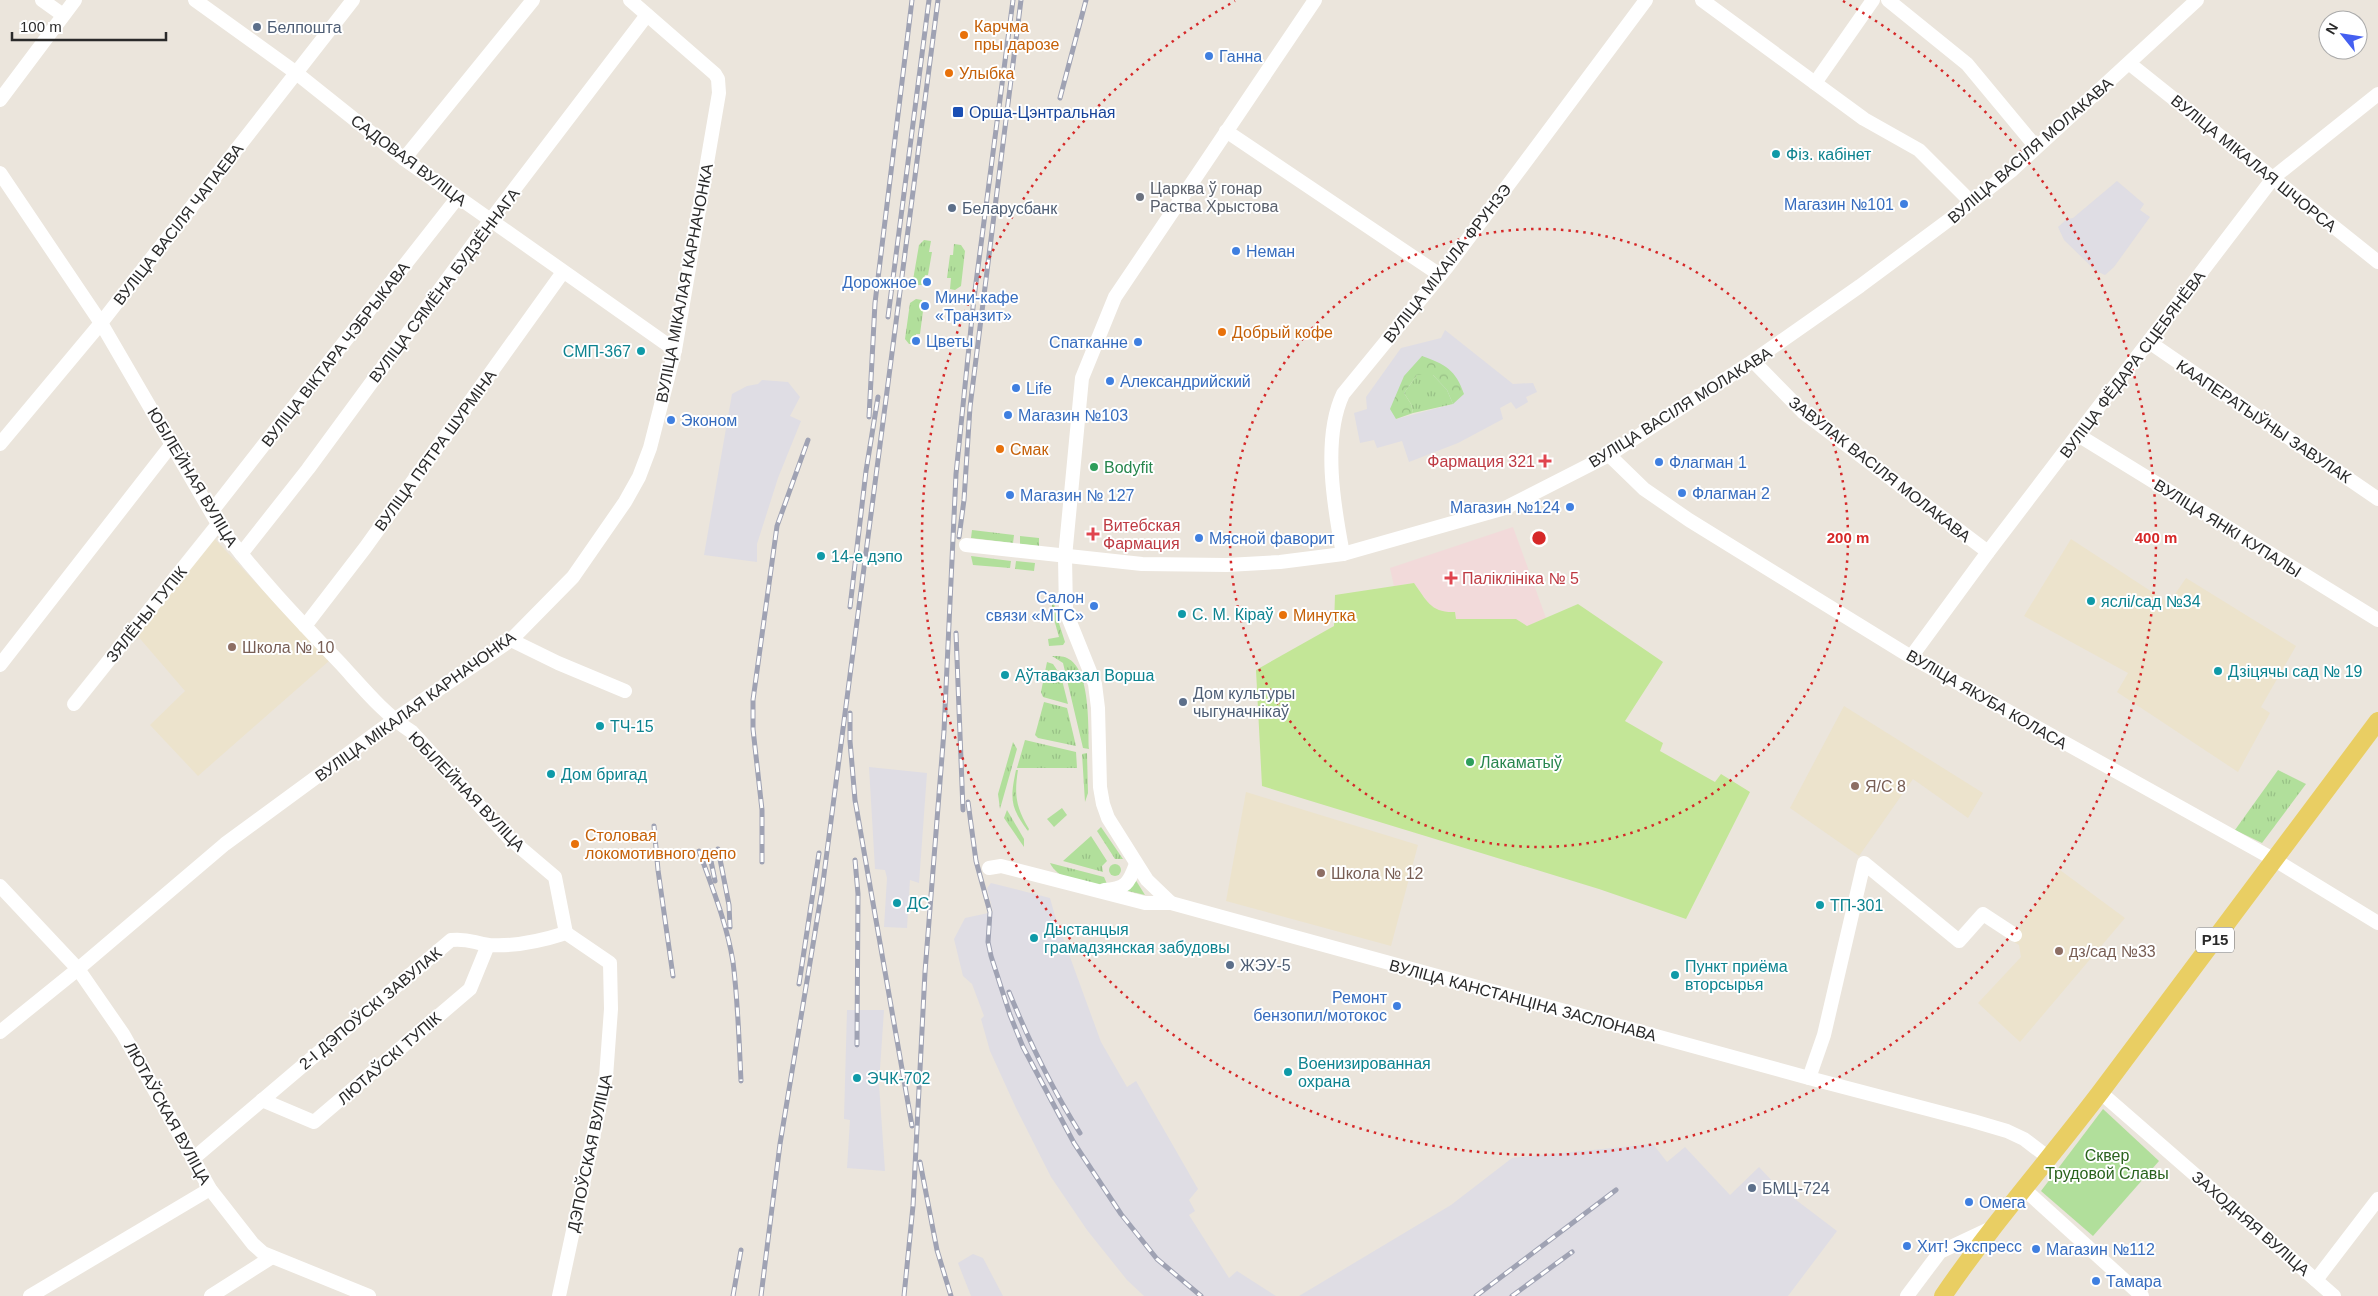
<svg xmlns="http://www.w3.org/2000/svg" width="2378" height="1296" font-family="Arial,sans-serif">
	<defs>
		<pattern id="grass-tufts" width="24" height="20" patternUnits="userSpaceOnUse" patternTransform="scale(1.25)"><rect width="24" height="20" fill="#b1df9b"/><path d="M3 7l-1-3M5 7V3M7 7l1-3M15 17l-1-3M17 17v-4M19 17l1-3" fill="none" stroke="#98c086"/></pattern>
		<pattern id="forest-crowns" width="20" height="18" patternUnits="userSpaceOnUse" patternTransform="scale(1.25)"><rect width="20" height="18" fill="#b1df9b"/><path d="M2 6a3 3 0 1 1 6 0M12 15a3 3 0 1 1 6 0" fill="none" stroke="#98c086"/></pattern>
	</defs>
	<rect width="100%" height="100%" fill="#ebe5dc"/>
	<g fill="#dfdde4" fill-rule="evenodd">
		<path d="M2117,181l27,23 -4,6 10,7 -36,50 -9,8 -9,-4 -32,-31 -6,-13 9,-8 6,-1z"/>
		<path d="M1445,330l68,54 20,-1 4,9 -11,5 2,5 -12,7 -5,-7 -11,6 3,11 -45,24 -49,19 -7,-21 -25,7 -3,-8 -14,3 -6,-30 13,-4 -1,-12 35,-49 40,-10zM1422,356l31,48 -57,15z"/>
		<path d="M762,380l26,2 12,15 -10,19 11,5 -23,57 -21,66v18l-53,-7 28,-161 15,-8 11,-2z"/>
		<path d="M869,767l58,6 -8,110 -9,-3 -3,48 -23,-1 3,-49 -2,-8 -10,-1z"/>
		<path d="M991,883l59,15 5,18 46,126 26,45 9,-6 62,108 -9,11 6,11 -6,4 40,63 8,-7 39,25h-132l-17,-16 -40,-50 -36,-53 -35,-69 -26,-57 -9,-32 3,-3 -12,-32 -9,-8 -9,-37 11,-21 28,-6 -6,-24z"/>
		<path d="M847,1010h37l-5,74 6,87 -38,-3 3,-48 -6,-1z"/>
		<path d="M1653,1144l14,18 18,-15 45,48 29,-28 16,17 62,47 -49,65h-489l152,-91 61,-47z"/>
		<path d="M973,1254l10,4 20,38h-32l-13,-33z"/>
	</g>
	<g fill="#ece3cc">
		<path d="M213,537l116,124 -131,115 -48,-51 35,-34 -49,-57z"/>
		<path d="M2071,539l98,64 17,-25 110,68 -35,61 9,6 -32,59 -121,-80 11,-19 -104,-57z"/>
		<path d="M1844,706l139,87 -15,25 -55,-39 -54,77 -69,-48z"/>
		<path d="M1246,792l172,53 -27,101 -165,-45z"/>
		<path d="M2060,870l65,48 -105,124 -42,-39 43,-46 -2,-12 -8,-5z"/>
	</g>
	<path fill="#f2dada" d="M1513,527l33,91 -19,8 -11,-7h-60l-1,-7h-11l-12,-4 -18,-25 -20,3 -4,-18z"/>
	<g fill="url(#grass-tufts)">
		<path d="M924,240l7,1 -2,11h3l-4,23h-3l-2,10h-5l-5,-5 6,-35z"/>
		<path d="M954,244l7,1 4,6 -4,35 -6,4 -5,-1 1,-11h-4l3,-23h3z"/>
		<path d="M916,299l6,1 -1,11h2l-3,23h-4l-1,10h-6l-4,-5 5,-36z"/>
		<path d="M1417,375h16l14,15 6,14 -40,9 -2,-9 -7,-11z"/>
		<path d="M972,530l42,5 -1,8 -42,-5z"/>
		<path d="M1020,536l19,2v8l-19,-2z"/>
		<path d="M971,556l40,5 -1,7 -37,-3z"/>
		<path d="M1016,561l19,2 -1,8 -19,-2z"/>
		<path d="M1052,597h2l1,14 10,31 -2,3 -14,1 -1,-7 11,-2 -7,-25z"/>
		<path d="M1052,656c4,0 11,0 15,2 24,11 21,69 22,91l-6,-1 -20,-85z"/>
		<path d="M1047,662l6,2 8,12 7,28 -25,-7 -2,-5z"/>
		<path d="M1044,702l23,6 9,38 -38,-8 -3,-3z"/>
		<path d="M1025,740l51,12 1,16h-60z"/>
		<path d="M1013,742l4,7 -17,60 -2,-15z"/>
		<path d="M1087,753l1,40 -3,9 -3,-48z"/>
		<path d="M1016,770h2c-4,25 -2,37 11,59l-1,2c-18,-24 -18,-32 -12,-61z"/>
		<path d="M2278,770l28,14 -44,59 -27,-13z"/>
		<path d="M1062,808l5,7 -13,12 -7,-8z"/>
		<path d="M1007,810l17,29v8l-20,-29z"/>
		<path d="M1101,827l22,32h-8l-18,-28z"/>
		<path d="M1091,836l16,25 -5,5 1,6 -40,-11z"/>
		<path d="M1050,863l54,14 3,7c-17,3 -49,-3 -57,-21z"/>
		<circle cx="1115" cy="870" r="6"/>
		<path d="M1135,879l10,16 -21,-5z"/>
	</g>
	<path fill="url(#forest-crowns)" d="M1422,356c23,8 34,14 42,38l-11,10 -6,-14 -14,-15h-16l-13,18 7,11 2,9 -17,6 -6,-10 14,-33z"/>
	<path fill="#b1df9b" d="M2103,1109l56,52 -66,75 -52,-45z"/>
	<path fill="#c3e697" d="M1414,583c13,18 17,30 41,29l1,7h60l11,7 51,-22 85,58 -38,59 38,22 -3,8 55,31 6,-8 29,18 -64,127 -87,-30 -337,-103 -6,-116 78,-44 1,-31z"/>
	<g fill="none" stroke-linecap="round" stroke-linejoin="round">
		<g stroke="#fff" stroke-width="14">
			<path d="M42,0l21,15"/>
			<path d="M195,0l100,72 109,87 271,191"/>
			<path d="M1702,0l162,119 55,31 52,52"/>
			<path d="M1888,0l79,64 69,83"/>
			<path d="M2130,64l248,198"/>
			<path d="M1815,83l58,-83"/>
			<path d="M0,100l75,-100"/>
			<path d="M1226,131l214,144"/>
			<path d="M404,159l129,-159"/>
			<path d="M0,173l101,150 117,201c37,50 80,95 123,140 22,24 43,50 71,68l97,106 46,39 11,56"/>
			<path d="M2149,342l229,157"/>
			<path d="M1753,361l51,52 184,139"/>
			<path d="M2078,435l300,185"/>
			<path d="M0,444l101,-121 252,-323"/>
			<path d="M1609,455l35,34 45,31 222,137 364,203 103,63"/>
			<path d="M212,511l246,-314"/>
			<path d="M966,545l176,19 85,1 53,-3 63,-8 162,-46 104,-53 144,-94 107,-75 90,-67 61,-48 186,-171"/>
			<path d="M241,554l67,-85 182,-248 157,-206"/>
			<path d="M1343,554c-9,-47 -21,-115 0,-160l104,-127 199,-267"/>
			<path d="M305,626l60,-78 198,-276"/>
			<path d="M511,640l47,23 67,28"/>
			<path d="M1911,657l77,-105 286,-375 104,-83"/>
			<path d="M0,665l172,-221"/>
			<path d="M74,704l144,-180"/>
			<path d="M989,868l12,-2 144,37h26l638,175 164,43 34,10 17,8 25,19"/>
			<path d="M0,886l78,83 45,65 87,155 43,55 10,9 106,43"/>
			<path d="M1104,890c22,-1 25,-7 32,-26"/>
			<path d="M1171,903l-24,-23 -39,-62 -5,-14 -3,-17 -2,-79 -3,-24 -29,-72 -1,-55 17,-179 33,-81 200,-297"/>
			<path d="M0,1032l78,-63 147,-125 169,-124 117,-80 62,-63 52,-75 14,-25 11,-29 25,-98 44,-257 -1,-14 -3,-5 -85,-74"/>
			<path d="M1809,1078l15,-43 40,-172 95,78 24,-27 32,21"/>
			<path d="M2100,1092l234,204"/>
			<path d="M262,1100l52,22 156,-133 18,-44"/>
			<path d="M194,1158l257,-218c18,-2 22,3 38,5 27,2 52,-4 77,-12l44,30 1,46 -5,68 -47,219"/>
			<path d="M2024,1189l118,107"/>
			<path d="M2316,1280l62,-81"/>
			<path d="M30,1296l180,-107"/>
			<path d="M211,1296l61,-39"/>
			<path d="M1907,1296l33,-44 51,-24"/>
		</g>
		<path stroke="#e9ce63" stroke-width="18" d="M1943,1296c49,-72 107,-137 159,-206 93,-123 184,-247 276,-369"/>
		<g stroke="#9fa2b3" stroke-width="5">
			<g id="rail">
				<path d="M1060,98l26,-98"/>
				<path d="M888,317l41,-317"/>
				<path d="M869,417l6,-114 37,-303"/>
				<path d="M959,537l5,-37 6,-93 51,-407"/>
				<path d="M850,607l16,-136 12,-74"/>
				<path d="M956,633l7,177"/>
				<path d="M850,713v28l5,59 57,326"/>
				<path d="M968,802l8,59 14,51 -2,30 3,14 19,59 13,32 51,96 47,71 36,45 44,37"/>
				<path d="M654,826l4,44 15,106"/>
				<path d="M718,849l11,56 1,22"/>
				<path d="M699,851c13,36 28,73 34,111 5,39 6,79 8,119"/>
				<path d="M709,851l6,30"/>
				<path d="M855,860l3,34 -1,151"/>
				<path d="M762,862v-52l-9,-81v-29l24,-174 31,-86"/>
				<path d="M799,984l20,-131"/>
				<path d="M1009,992c20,49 43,97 71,141"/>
				<path d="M920,1162l17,88 14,46"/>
				<path d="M733,1296l8,-46"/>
				<path d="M761,1296l19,-152 42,-254 116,-890"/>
				<path d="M904,1296l9,-90 12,-234 19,-241 12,-257 18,-176 39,-298"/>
				<path d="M1476,1296l140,-106"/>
				<path d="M1512,1296l60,-44"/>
			</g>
		</g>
		<use href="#rail" stroke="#fff" stroke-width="3" stroke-dasharray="9" stroke-linecap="butt"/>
	</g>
	<g fill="none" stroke="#d62828" stroke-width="2.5" stroke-dasharray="2.5 5">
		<circle cx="1539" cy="538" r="309"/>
		<path d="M1843 1A617 617 0 1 1 1235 1"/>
	</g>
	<g fill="#5c6f8a" stroke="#fff" stroke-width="2">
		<circle cx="257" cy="27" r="5"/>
		<circle cx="952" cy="208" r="5"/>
		<circle cx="1183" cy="702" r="5"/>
		<circle cx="1230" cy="965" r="5"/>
		<circle cx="1752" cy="1188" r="5"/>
	</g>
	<g fill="#e8710a" stroke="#fff" stroke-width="2">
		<circle cx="964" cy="35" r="5"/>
		<circle cx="949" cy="73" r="5"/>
		<circle cx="1222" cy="332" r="5"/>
		<circle cx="1000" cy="449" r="5"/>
		<circle cx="1283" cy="615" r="5"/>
		<circle cx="575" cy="844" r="5"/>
	</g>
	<g fill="#3f7fe0" stroke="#fff" stroke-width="2">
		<circle cx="1209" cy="56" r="5"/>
		<circle cx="1904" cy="204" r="5"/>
		<circle cx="1236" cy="251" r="5"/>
		<circle cx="927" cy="282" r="5"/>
		<circle cx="925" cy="306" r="5"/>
		<circle cx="916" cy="341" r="5"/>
		<circle cx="1138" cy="342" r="5"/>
		<circle cx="1110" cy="381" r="5"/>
		<circle cx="1016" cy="388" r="5"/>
		<circle cx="1008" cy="415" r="5"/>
		<circle cx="671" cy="420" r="5"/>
		<circle cx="1659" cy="462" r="5"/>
		<circle cx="1682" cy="493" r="5"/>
		<circle cx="1010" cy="495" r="5"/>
		<circle cx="1570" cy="507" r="5"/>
		<circle cx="1199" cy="538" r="5"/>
		<circle cx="1094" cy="606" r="5"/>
		<circle cx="1397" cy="1006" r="5"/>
		<circle cx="1969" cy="1202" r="5"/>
		<circle cx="1907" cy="1246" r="5"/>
		<circle cx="2036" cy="1249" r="5"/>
		<circle cx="2096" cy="1281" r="5"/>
	</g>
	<rect fill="#1a4fb4" stroke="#fff" stroke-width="2" x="952" y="106" width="12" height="12" rx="2.5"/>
	<g fill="#0f9aa8" stroke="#fff" stroke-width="2">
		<circle cx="1776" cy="154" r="5"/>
		<circle cx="641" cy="351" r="5"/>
		<circle cx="821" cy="556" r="5"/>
		<circle cx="2091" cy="601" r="5"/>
		<circle cx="1182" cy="614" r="5"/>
		<circle cx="2218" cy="671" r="5"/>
		<circle cx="1005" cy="675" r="5"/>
		<circle cx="600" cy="726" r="5"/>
		<circle cx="551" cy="774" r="5"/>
		<circle cx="897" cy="903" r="5"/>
		<circle cx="1820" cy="905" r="5"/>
		<circle cx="1034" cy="938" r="5"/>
		<circle cx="1675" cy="975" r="5"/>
		<circle cx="1288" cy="1072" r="5"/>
		<circle cx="857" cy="1078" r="5"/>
	</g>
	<circle fill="#6b7280" stroke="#fff" stroke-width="2" cx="1140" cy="197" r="5"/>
	<g fill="#e0444e" stroke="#fff" stroke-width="2">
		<path d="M1542.5 453.5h5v5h5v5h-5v5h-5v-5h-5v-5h5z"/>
		<path d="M1090.5 526.5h5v5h5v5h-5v5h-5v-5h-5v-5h5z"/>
		<path d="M1448.5 570.5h5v5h5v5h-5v5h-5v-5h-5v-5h5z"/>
	</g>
	<g fill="#2e9e5b" stroke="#fff" stroke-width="2">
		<circle cx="1094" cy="467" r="5"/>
		<circle cx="1470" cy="762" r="5"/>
	</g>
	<g fill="#8d6e63" stroke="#fff" stroke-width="2">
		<circle cx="232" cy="647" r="5"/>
		<circle cx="1855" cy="786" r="5"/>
		<circle cx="1321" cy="873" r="5"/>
		<circle cx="2059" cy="951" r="5"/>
	</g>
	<g text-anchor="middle" stroke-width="4" stroke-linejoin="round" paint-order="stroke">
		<rect fill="#fff" stroke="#6a6a6a" stroke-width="1" x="2196" y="927.5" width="38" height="25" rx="4"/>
		<g font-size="15" font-weight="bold" fill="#2a2a2a">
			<text x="2215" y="945">Р15</text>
		</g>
		<g font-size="16" fill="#c56008" stroke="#fff" text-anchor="start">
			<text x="974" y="32">Карчма<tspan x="974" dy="18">пры дарозе</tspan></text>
			<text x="959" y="79">Улыбка</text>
			<text x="1232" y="338">Добрый кофе</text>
			<text x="1010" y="455">Смак</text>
			<text x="1293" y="621">Минутка</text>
			<text x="585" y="841">Столовая<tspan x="585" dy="18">локомотивного депо</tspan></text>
		</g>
		<g font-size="16" fill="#4e5e75" stroke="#fff" text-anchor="start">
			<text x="267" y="33">Белпошта</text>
			<text x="962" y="214">Беларусбанк</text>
			<text x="1193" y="699">Дом культуры<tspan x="1193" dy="18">чыгуначнікаў</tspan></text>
			<text x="1240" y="971">ЖЭУ-5</text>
			<text x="1762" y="1194">БМЦ-724</text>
		</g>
		<g font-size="16" fill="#366cbe" stroke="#fff" text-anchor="start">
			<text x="1219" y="62">Ганна</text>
			<text x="1894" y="210" text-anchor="end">Магазин №101</text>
			<text x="1246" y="257">Неман</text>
			<text x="917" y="288" text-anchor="end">Дорожное</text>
			<text x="935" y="303">Мини-кафе<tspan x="935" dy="18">«Транзит»</tspan></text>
			<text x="926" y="347">Цветы</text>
			<text x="1128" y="348" text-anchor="end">Спатканне</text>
			<text x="1120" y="387">Александрийский</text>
			<text x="1026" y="394">Life</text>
			<text x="1018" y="421">Магазин №103</text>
			<text x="681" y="426">Эконом</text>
			<text x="1669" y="468">Флагман 1</text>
			<text x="1692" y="499">Флагман 2</text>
			<text x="1020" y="501">Магазин № 127</text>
			<text x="1560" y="513" text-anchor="end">Магазин №124</text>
			<text x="1209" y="544">Мясной фаворит</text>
			<text x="1084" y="603" text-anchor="end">Салон<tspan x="1084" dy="18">связи «МТС»</tspan></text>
			<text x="1387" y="1003" text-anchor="end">Ремонт<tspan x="1387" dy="18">бензопил/мотокос</tspan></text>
			<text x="1979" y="1208">Омега</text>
			<text x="1917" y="1252">Хит! Экспресс</text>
			<text x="2046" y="1255">Магазин №112</text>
			<text x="2106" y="1287">Тамара</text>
		</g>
		<g font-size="16" fill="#164399" stroke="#fff" text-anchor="start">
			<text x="969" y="118">Орша-Цэнтральная</text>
		</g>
		<g font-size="16" fill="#2a2a2a" stroke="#fff">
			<text transform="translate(2030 150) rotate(-41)" y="6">ВУЛІЦА ВАСІЛЯ МОЛАКАВА</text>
			<text transform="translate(409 160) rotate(37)" y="6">САДОВАЯ ВУЛІЦА</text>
			<text transform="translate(2254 163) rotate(39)" y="6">ВУЛІЦА МІКАЛАЯ ШЧОРСА</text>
			<text transform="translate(178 224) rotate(-52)" y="6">ВУЛІЦА ВАСІЛЯ ЧАПАЕВА</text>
			<text transform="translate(1447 263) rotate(-52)" y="6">ВУЛІЦА МІХАІЛА ФРУНЗЭ</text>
			<text transform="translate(684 283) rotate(-79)" y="6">ВУЛІЦА МІКАЛАЯ КАРНАЧОНКА</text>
			<text transform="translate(444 285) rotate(-53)" y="6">ВУЛІЦА СЯМЁНА БУДЗЁННАГА</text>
			<text transform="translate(335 354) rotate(-52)" y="6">ВУЛІЦА ВІКТАРА ЧЭБРЫКАВА</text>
			<text transform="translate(2132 364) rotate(-53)" y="6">ВУЛІЦА ФЁДАРА СЦЕБЯНЁВА</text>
			<text transform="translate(1680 407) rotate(-32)" y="6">ВУЛІЦА ВАСІЛЯ МОЛАКАВА</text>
			<text transform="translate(2264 421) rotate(34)" y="6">КААПЕРАТЫЎНЫ ЗАВУЛАК</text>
			<text transform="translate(435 450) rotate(-54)" y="6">ВУЛІЦА ПЯТРА ШУРМІНА</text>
			<text transform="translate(1880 469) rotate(38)" y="6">ЗАВУЛАК ВАСІЛЯ МОЛАКАВА</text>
			<text transform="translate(193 477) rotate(59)" y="6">ЮБІЛЕЙНАЯ ВУЛІЦА</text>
			<text transform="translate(2228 528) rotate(32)" y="6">ВУЛІЦА ЯНКІ КУПАЛЫ</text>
			<text transform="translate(146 614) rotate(-51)" y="6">ЗЯЛЁНЫ ТУПІК</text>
			<text transform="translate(1987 699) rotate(30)" y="6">ВУЛІЦА ЯКУБА КОЛАСА</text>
			<text transform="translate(415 706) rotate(-36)" y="6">ВУЛІЦА МІКАЛАЯ КАРНАЧОНКА</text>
			<text transform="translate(467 791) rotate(46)" y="6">ЮБІЛЕЙНАЯ ВУЛІЦА</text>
			<text transform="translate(1523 1000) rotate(15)" y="6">ВУЛІЦА КАНСТАНЦІНА ЗАСЛОНАВА</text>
			<text transform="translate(370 1008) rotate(-40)" y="6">2-І ДЭПОЎСКІ ЗАВУЛАК</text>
			<text transform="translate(389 1058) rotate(-41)" y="6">ЛЮТАЎСКІ ТУПІК</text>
			<text transform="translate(168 1113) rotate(61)" y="6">ЛЮТАЎСКАЯ ВУЛІЦА</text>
			<text transform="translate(589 1153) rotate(-78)" y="6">ДЭПОЎСКАЯ ВУЛІЦА</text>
			<text transform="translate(2251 1223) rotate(41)" y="6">ЗАХОДНЯЯ ВУЛІЦА</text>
		</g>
		<g font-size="16" fill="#0d838f" stroke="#fff" text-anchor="start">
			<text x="1786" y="160">Фіз. кабінет</text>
			<text x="631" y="357" text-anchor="end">СМП-367</text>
			<text x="831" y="562">14-е дэпо</text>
			<text x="2101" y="607">яслі/сад №34</text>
			<text x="1192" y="620">С. М. Кіраў</text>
			<text x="2228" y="677">Дзіцячы сад № 19</text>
			<text x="1015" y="681">Аўтавакзал Ворша</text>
			<text x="610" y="732">ТЧ-15</text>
			<text x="561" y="780">Дом бригад</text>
			<text x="907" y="909">ДС</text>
			<text x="1830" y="911">ТП-301</text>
			<text x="1044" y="935">Дыстанцыя<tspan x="1044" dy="18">грамадзянская забудовы</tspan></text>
			<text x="1685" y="972">Пункт приёма<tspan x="1685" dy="18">вторсырья</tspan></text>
			<text x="1298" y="1069">Военизированная<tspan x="1298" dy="18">охрана</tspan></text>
			<text x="867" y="1084">ЭЧК-702</text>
		</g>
		<g font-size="16" fill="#5b616d" stroke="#fff" text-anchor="start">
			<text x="1150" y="194">Царква ў гонар<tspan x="1150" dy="18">Раства Хрыстова</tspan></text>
		</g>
		<g font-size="16" fill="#be3a42" stroke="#fff" text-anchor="start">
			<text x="1535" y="467" text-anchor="end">Фармация 321</text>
			<text x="1103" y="531">Витебская<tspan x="1103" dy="18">Фармация</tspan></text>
			<text x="1462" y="584">Паліклініка № 5</text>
		</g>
		<g font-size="16" fill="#27864d" stroke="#fff" text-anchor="start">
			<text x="1104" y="473">Bodyfit</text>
			<text x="1480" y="768">Лакаматыў</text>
		</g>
		<g font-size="16" fill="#785e54" stroke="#fff" text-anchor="start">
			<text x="242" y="653">Школа № 10</text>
			<text x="1865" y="792">Я/С 8</text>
			<text x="1331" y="879">Школа № 12</text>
			<text x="2069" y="957">дз/сад №33</text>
		</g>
		<g font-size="16" fill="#2a631d" stroke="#fff">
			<text x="2107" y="1161">Сквер<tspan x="2107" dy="18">Трудовой Славы</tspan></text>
		</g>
	</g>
	<circle cx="1539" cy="538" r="8" fill="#d62828" stroke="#fff" stroke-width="2.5"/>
	<g font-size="15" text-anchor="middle" font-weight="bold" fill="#d62828" stroke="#fff" stroke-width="4" stroke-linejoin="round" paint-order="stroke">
		<text x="1848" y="543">200 m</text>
		<text x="2156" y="543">400 m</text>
	</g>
	<g transform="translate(2343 35) rotate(300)"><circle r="24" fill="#ffffff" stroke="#aaaaaa"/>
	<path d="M0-4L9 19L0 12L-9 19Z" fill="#445ff1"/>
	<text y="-8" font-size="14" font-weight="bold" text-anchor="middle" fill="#2a2a2a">N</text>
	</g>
	<path d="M12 32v8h154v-8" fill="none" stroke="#2a2a2a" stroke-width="2.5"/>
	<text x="20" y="32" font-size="15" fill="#2a2a2a" stroke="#ffffff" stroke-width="4" paint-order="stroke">100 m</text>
</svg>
